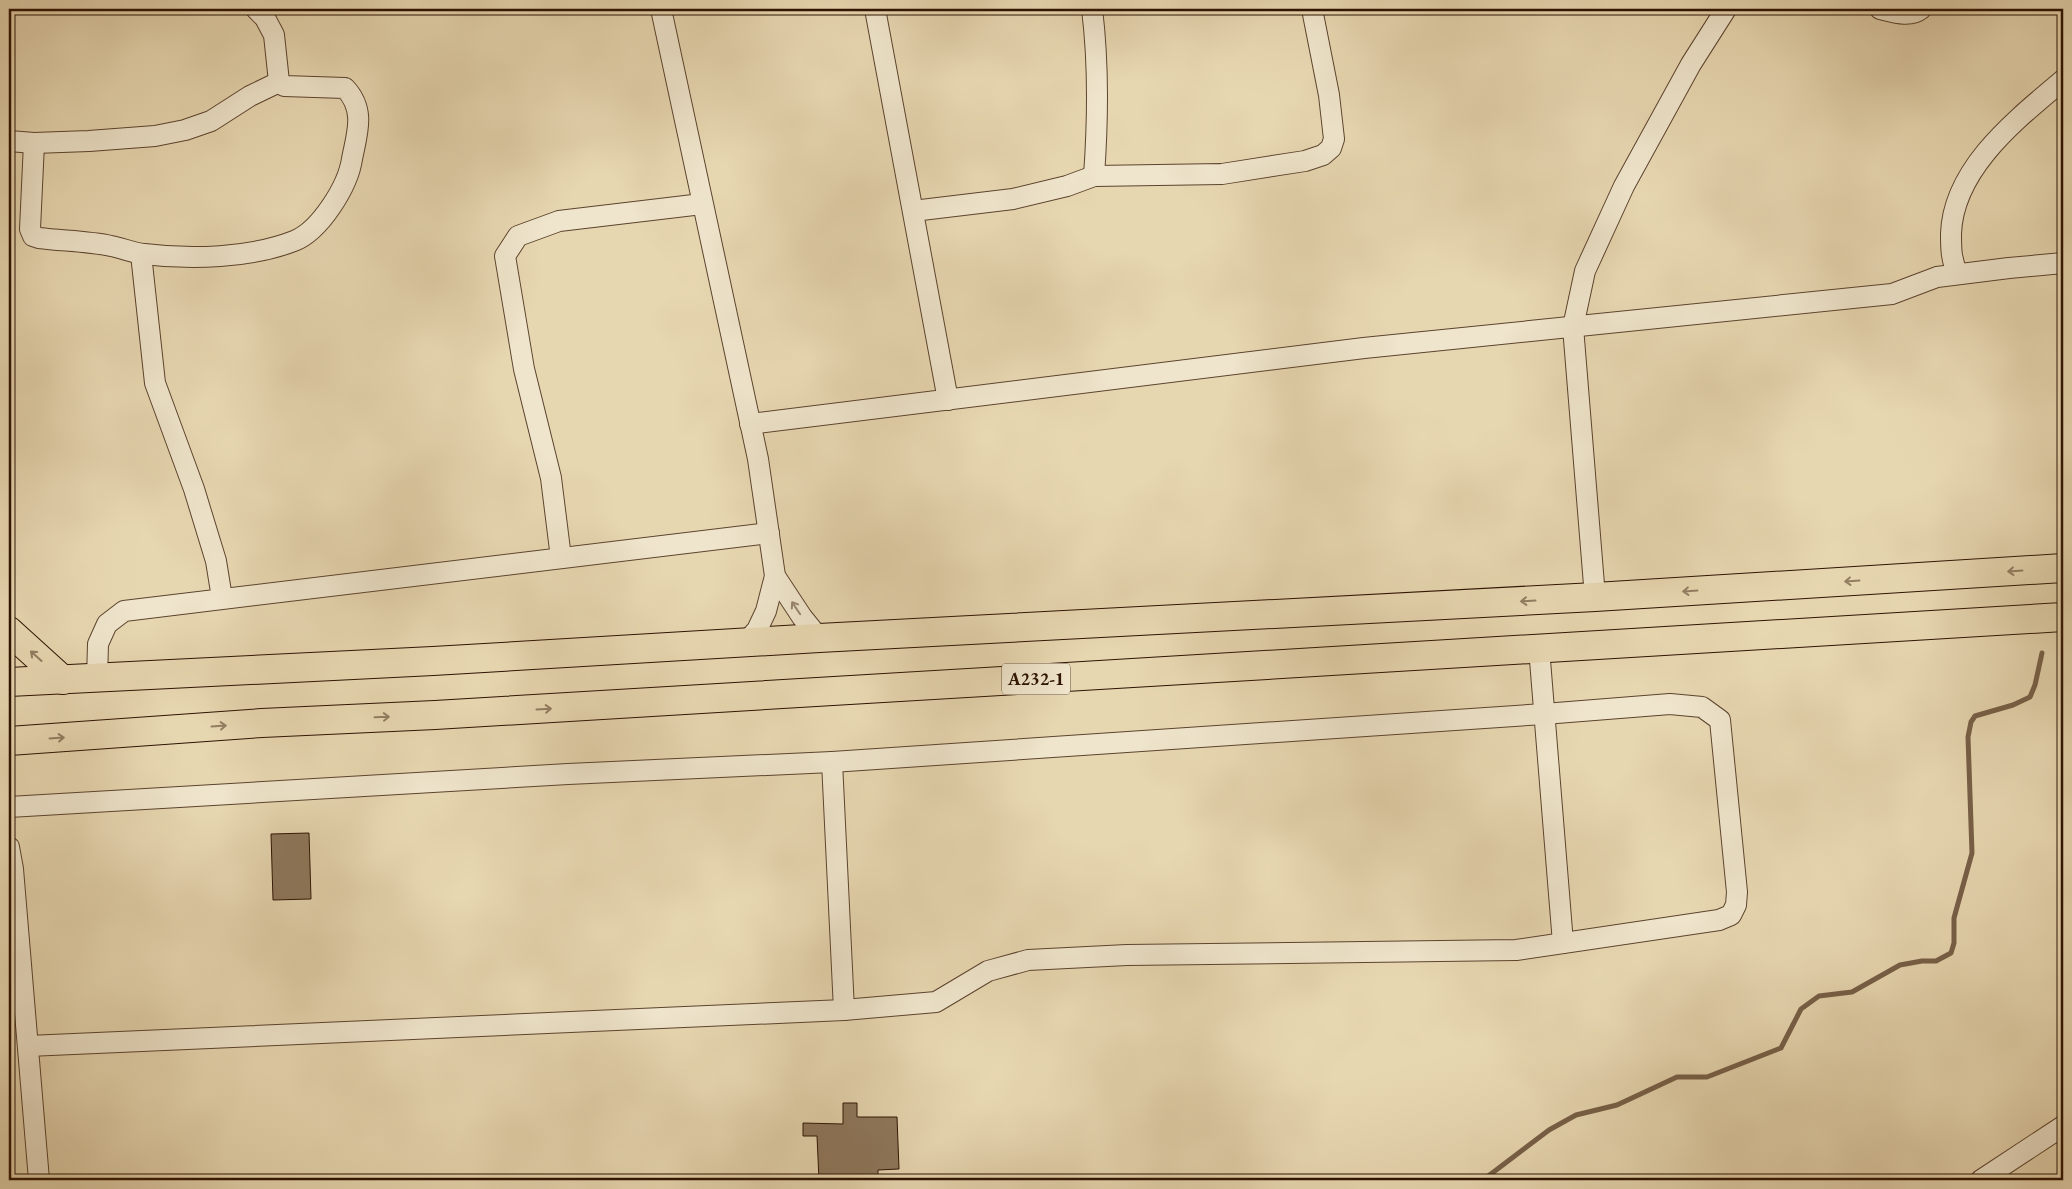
<svg xmlns="http://www.w3.org/2000/svg" width="2072" height="1189" font-family="'EB Garamond',serif">
	<rect width="100%" height="100%" fill="#e7d7b1"/>
	<filter id="stains"><feTurbulence type="fractalNoise" baseFrequency=".004" numOctaves="4"/><feColorMatrix values="0 0 0 0 .2 0 0 0 0 .09 0 0 0 0 .02 0 0 0 .5 -.17"/></filter>
	<radialGradient id="worn" r=".72"><stop offset=".6" stop-color="#630" stop-opacity="0"/><stop offset="1" stop-color="#630" stop-opacity=".3"/></radialGradient>
	<g fill="none" stroke-linecap="round" stroke-linejoin="round">
		<path stroke="#776048" stroke-width="5" d="M1483,1180l66,-50 27,-15 41,-10 60,-28h30l74,-29 20,-39 18,-13 33,-4 48,-27 22,-4h14l15,-8 3,-10v-25l18,-65 -4,-116 3,-15 4,-6 38,-11 17,-8 5,-12 7,-32"/>
	</g>
	<g fill="#8e785d" stroke="#2d1202">
		<path d="M309,833l2,66 -38,1 -2,-66z"/>
		<path d="M843,1103h14v14h40l2,52 -21,1v10h-59l-2,-44h-14v-13l40,1z"/>
	</g>
	<g fill="none" stroke-linecap="round" stroke-linejoin="round">
		<g stroke="#5c432e" stroke-width="22">
			<g id="minor">
				<path d="M661,9l97,450 17,117 -9,35 -9,19 -11,12"/>
				<path d="M875,9l73,391"/>
				<path d="M1092,9c7,56 6,111 2,167"/>
				<path d="M1880,9c13,3 30,9 41,0"/>
				<path d="M9,141l25,2 55,-2 66,-5 30,-6 26,-9 39,-25 29,-14"/>
				<path d="M34,143l-4,86 3,7 6,2c24,3 49,3 72,8 11,2 22,7 33,8 47,6 106,4 150,-13 26,-10 54,-55 58,-82 5,-26 14,-49 -7,-71l-61,-2 -5,-4 -5,-47 -9,-17 -9,-9"/>
				<path d="M913,211l100,-12 54,-13 27,-10 128,-2 83,-13 18,-6 8,-7 3,-9 -5,-44 -17,-86"/>
				<path d="M141,254l14,129 39,106 22,72 6,37"/>
				<path d="M1958,274c-7,-14 -7,-25 -7,-40 2,-66 66,-115 112,-154"/>
				<path d="M750,424l614,-76 528,-54 45,-17 72,-9 54,-5"/>
				<path d="M561,558l-10,-80 -27,-109 -19,-113 13,-20 41,-15 143,-17"/>
				<path d="M775,576l27,41 17,21"/>
				<path d="M1595,597l-22,-270 12,-56 39,-85 67,-122 35,-55"/>
				<path d="M1539,648l24,295"/>
				<path d="M97,679l1,-35 9,-20 17,-13 645,-78"/>
				<path d="M832,762l12,248"/>
				<path d="M9,807l559,-33 264,-12 712,-48 126,-10 32,3 18,13 17,172 -1,13 -5,10 -12,5 -203,30 -389,5 -99,5 -40,11 -52,31 -92,8 -816,36"/>
				<path d="M9,847l4,22 26,311"/>
				<path d="M1981,1180l82,-54"/>
			</g>
		</g>
		<g stroke="#2d1202" stroke-width="30">
			<g id="highway">
				<path d="M9,631l54,49"/>
				<path d="M9,682l424,-21 386,-23 776,-41 468,-29"/>
				<path d="M9,741l253,-18 173,-8 1628,-98"/>
			</g>
		</g>
		<use href="#minor" stroke="#efe5cc" stroke-width="20"/>
		<use href="#highway" stroke="#e7d7b1" stroke-width="28"/>
	</g>
	<defs><path id="oneway-shaft" d="M-6 0H5M1.5-3L5.5 0L1.5 3" fill="none" stroke-width="1.6" stroke-linecap="round" stroke-linejoin="round" transform="scale(1.25)"/></defs>
	<g stroke="#937e62">
		<use href="#oneway-shaft" transform="translate(2015 571) rotate(176)"/>
		<use href="#oneway-shaft" transform="translate(1852 581) rotate(176)"/>
		<use href="#oneway-shaft" transform="translate(1690 591) rotate(176)"/>
		<use href="#oneway-shaft" transform="translate(1528 601) rotate(177)"/>
		<use href="#oneway-shaft" transform="translate(36 656) rotate(-138)"/>
		<use href="#oneway-shaft" transform="translate(544 709) rotate(-3)"/>
		<use href="#oneway-shaft" transform="translate(382 717) rotate(-2)"/>
		<use href="#oneway-shaft" transform="translate(219 726) rotate(-4)"/>
		<use href="#oneway-shaft" transform="translate(57 738) rotate(-4)"/>
	</g>
	<use stroke="#988671" href="#oneway-shaft" transform="translate(796 608) rotate(-124)"/>
	<g text-anchor="middle" stroke-width="4" stroke-linejoin="round" paint-order="stroke">
		<rect fill="#efe5cc" stroke="#67513f" stroke-width="1" x="1002" y="663.5" width="68" height="31" rx="4"/>
		<g font-size="18" font-weight="bold" fill="#2d1202">
			<text x="1036" y="685">A232-1</text>
		</g>
	</g>
	<rect width="2072" height="1189" fill="none" stroke="#e7d7b1" stroke-width="30"/>
	<rect x="10" y="10" width="2052" height="1169" fill="none" stroke="#2d1202" stroke-width="2.5"/>
	<rect x="15" y="15" width="2042" height="1159" fill="none" stroke="#2d1202"/>
	<rect width="100%" height="100%" filter="url(#stains)"/>
	<rect width="100%" height="100%" fill="url(#worn)"/>
</svg>
